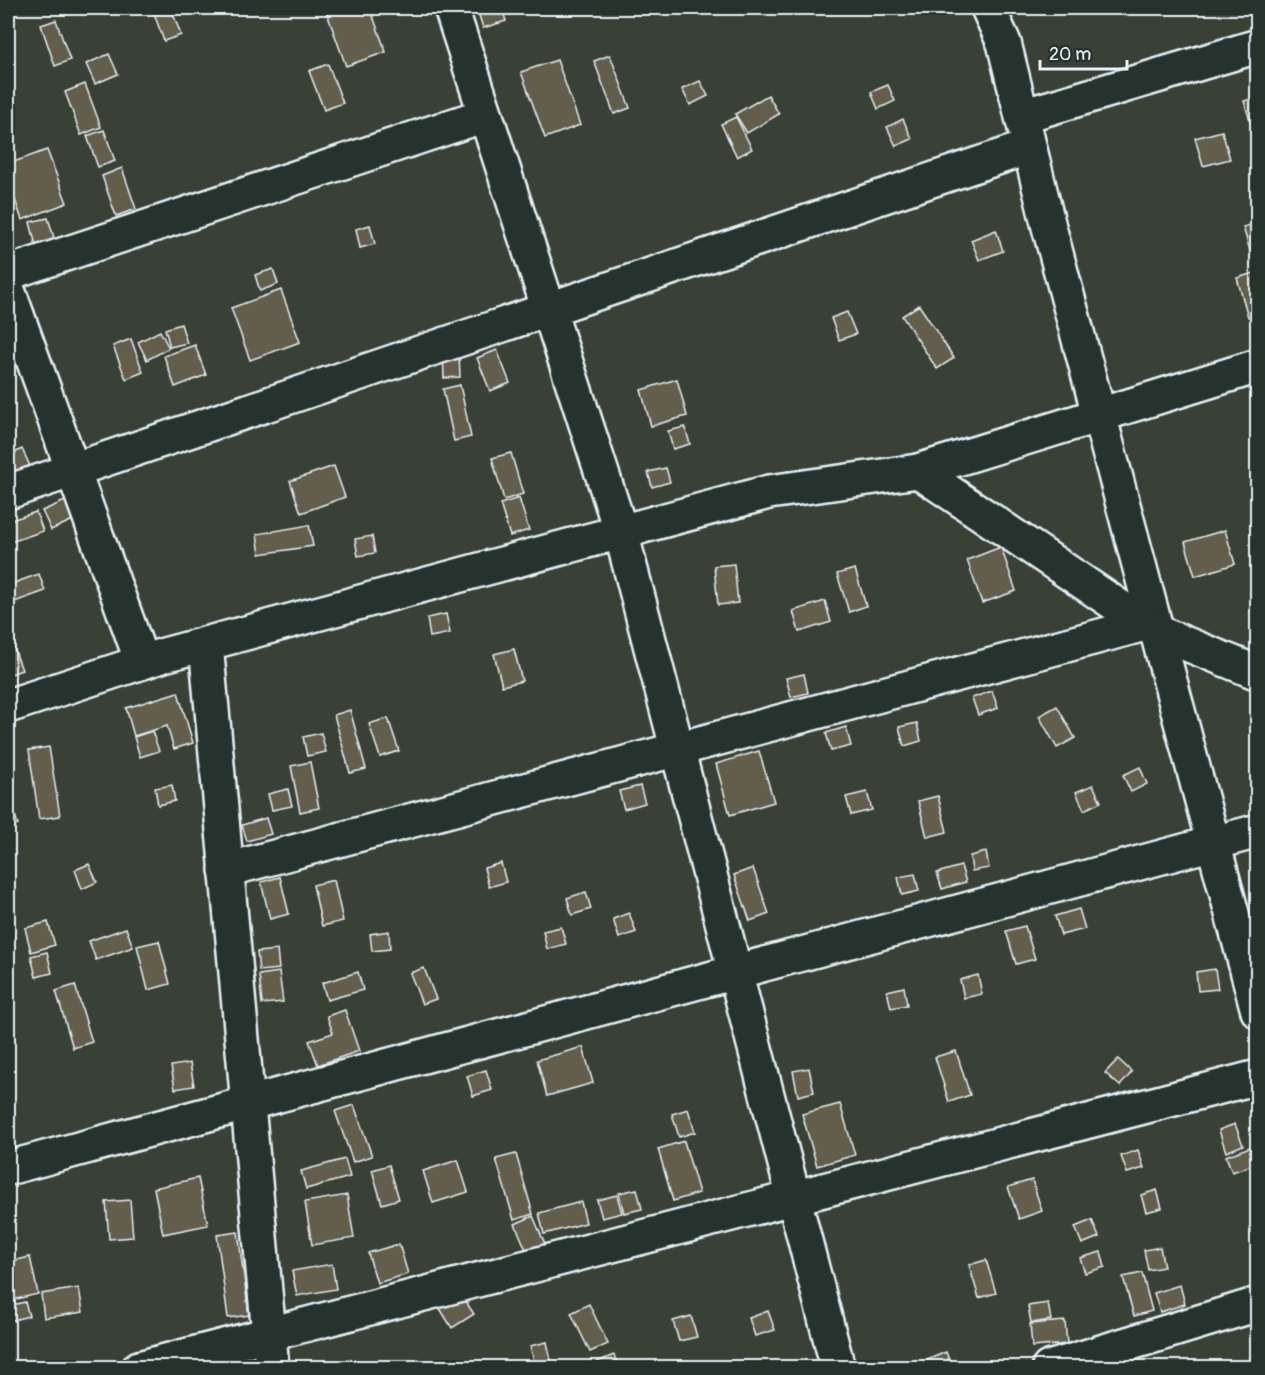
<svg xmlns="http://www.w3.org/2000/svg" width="1265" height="1375" font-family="Pangolin,sans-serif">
	<rect width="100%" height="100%" fill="#394036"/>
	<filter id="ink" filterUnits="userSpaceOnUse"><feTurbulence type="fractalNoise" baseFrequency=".0167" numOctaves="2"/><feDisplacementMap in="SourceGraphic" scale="12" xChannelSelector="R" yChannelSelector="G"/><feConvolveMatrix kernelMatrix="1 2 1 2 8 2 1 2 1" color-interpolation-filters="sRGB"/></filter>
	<g filter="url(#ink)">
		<g fill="#645d4c" stroke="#e8f1f8" stroke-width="1.5">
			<path d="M152,8h19l10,27 -17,6z"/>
			<path d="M325,8h45l16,44 -40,14z"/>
			<path d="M482,8h20l4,13 -23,7 -6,-19z"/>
			<path d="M56,20l14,40 -15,6 -14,-41z"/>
			<path d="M109,54l9,20 -23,10 -9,-20z"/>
			<path d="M610,55l20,53 -16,6 -20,-53z"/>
			<path d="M557,60l23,65 -35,13 -24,-66z"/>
			<path d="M328,64l15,39 -19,7 -15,-39z"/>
			<path d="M700,81l8,15 -18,9 -8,-16z"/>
			<path d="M85,84l16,43 -20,8 -16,-43z"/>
			<path d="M888,85l7,16 -17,8 -7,-17z"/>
			<path d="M768,95l11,19 -32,19 -12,-19z"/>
			<path d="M1258,97v50l-14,-46z"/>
			<path d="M736,117l16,32 -15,8 -16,-33z"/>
			<path d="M903,119l9,20 -16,7 -9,-19z"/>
			<path d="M104,130l11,31 -17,6 -11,-31z"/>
			<path d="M1222,131l8,28 -27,7 -8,-28z"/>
			<path d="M47,150l20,53 -45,17 -14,-41v-15z"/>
			<path d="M122,168l14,41 -20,7 -14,-40z"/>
			<path d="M48,218l7,23 -19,5 -6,-24z"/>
			<path d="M1258,223v48h-2l-13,-44z"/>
			<path d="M370,225l5,19 -15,4 -4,-19z"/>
			<path d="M996,230l7,21 -24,9 -8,-20z"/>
			<path d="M273,269l5,15 -18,7 -5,-16z"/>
			<path d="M1254,273l4,14v28l-10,2 -11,-39z"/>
			<path d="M281,290l19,52 -50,18 -19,-52z"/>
			<path d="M919,305l35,53 -17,11 -35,-53z"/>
			<path d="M847,312l9,22 -17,6 -8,-22z"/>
			<path d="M181,324l6,19 -17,4 -5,-18z"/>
			<path d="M160,331l9,17 -22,12 -9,-18z"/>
			<path d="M131,339l12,33 -17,7 -13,-33z"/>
			<path d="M195,345l11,30 -31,12 -11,-31z"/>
			<path d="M497,350l13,33 -20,8 -13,-33z"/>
			<path d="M459,353l1,24 -16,1 -1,-24z"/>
			<path d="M677,379l10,37 -36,10 -10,-36z"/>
			<path d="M460,385l11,52 -17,4 -11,-52z"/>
			<path d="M685,427l5,17 -17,5 -5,-18z"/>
			<path d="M22,449l8,17 -16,8 -6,-18z"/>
			<path d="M511,453l12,41 -19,6 -12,-42z"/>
			<path d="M334,466l11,31 -44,16 -11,-32z"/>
			<path d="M666,468l4,14 -18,5 -4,-15z"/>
			<path d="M519,498l10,32 -19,6 -10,-32z"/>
			<path d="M65,501l8,19 -22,10 -9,-19z"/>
			<path d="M36,512l7,19 -35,12v-22z"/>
			<path d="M309,525l4,21 -53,8 -3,-20z"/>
			<path d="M1225,530l10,34 -40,12 -10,-34z"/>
			<path d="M372,536l3,17 -17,3 -3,-17z"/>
			<path d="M1001,547l15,44 -34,12 -15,-43z"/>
			<path d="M734,564l4,39 -20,2 -4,-39z"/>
			<path d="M855,569l11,37 -17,6 -12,-38z"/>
			<path d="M39,574l6,17 -36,13 -1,-19z"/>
			<path d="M825,601l6,21 -32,10 -6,-21z"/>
			<path d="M446,614l4,19 -20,4 -3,-19z"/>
			<path d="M11,640l11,30 -14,5v-34z"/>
			<path d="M514,649l8,32 -20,5 -8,-32z"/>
			<path d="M804,674l4,19 -17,4 -5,-19z"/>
			<path d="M992,691l6,17 -20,7 -6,-17z"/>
			<path d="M178,692l15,51 -19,6 -7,-23 -33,10 -8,-28z"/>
			<path d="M1057,706l18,32 -18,10 -18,-32z"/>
			<path d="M350,710l16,59 -16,4 -16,-58z"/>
			<path d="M388,718l11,33 -19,6 -11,-33z"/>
			<path d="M917,723l4,18 -17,5 -5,-19z"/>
			<path d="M846,727l5,19 -20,5 -5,-18z"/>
			<path d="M152,731l7,20 -19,6 -6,-20z"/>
			<path d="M321,733l5,19 -19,4 -4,-19z"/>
			<path d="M49,747l11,69 -21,3 -10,-69z"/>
			<path d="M759,751l15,51 -44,13 -14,-51z"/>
			<path d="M310,762l9,46 -19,4 -9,-46z"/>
			<path d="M1140,767l7,17 -16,8 -8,-17z"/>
			<path d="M172,785l3,16 -17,4 -3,-17z"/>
			<path d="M1093,785l8,17 -17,8 -8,-18z"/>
			<path d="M640,786l5,17 -21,6 -5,-18z"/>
			<path d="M288,789l4,17 -20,4 -4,-16z"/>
			<path d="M867,792l5,18 -21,5 -5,-18z"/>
			<path d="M938,796l9,36 -20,5 -9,-36z"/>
			<path d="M12,805l6,20 -10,3v-22z"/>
			<path d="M266,818l5,16 -24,7 -5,-16z"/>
			<path d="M986,852l3,16 -17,3 -2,-15z"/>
			<path d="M501,863l5,19 -17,5 -5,-19z"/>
			<path d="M89,864l8,18 -15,7 -7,-19z"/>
			<path d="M961,866l5,16 -24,7 -5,-16z"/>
			<path d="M753,868l16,46 -19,7 -16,-46z"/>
			<path d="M915,874l4,17 -17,4 -4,-18z"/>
			<path d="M280,877l9,37 -19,5 -9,-37z"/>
			<path d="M334,880l9,41 -21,5 -9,-41z"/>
			<path d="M586,892l5,17 -19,6 -5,-17z"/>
			<path d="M1079,909l6,20 -24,6 -6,-19z"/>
			<path d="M629,913l7,19 -17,6 -6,-19z"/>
			<path d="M8,919l6,18 -6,2z"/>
			<path d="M48,922l7,23 -24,7 -6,-24z"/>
			<path d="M1025,926l10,33 -19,5 -10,-33z"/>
			<path d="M561,927l5,17 -19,5 -4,-18z"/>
			<path d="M126,928l7,19 -37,13 -7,-19z"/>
			<path d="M389,931l1,18 -18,2 -2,-17z"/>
			<path d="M159,941l11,43 -22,6 -11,-44z"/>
			<path d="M277,950l2,19 -20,2 -2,-19z"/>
			<path d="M47,952l5,21 -16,4 -5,-21z"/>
			<path d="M424,968l12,31 -14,5 -12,-31z"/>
			<path d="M1215,969l3,20 -20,2 -2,-19z"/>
			<path d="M279,972l4,30 -21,2 -3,-29z"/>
			<path d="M358,972l5,18 -36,10 -5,-17z"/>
			<path d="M978,975l4,19 -18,4 -4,-18z"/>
			<path d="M75,985l17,57 -19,6 -17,-57z"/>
			<path d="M904,987l3,18 -16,3 -4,-17z"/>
			<path d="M345,1010l14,41 -41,14 -9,-24 24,-8 -6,-17z"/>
			<path d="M583,1047l10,36 -46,13 -10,-36z"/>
			<path d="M956,1051l14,44 -21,7 -14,-45z"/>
			<path d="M1118,1059l14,13 -12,14 -15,-13z"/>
			<path d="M190,1063l4,23 -19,3 -4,-23z"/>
			<path d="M809,1068l5,24 -16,4 -5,-25z"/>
			<path d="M486,1070l6,20 -19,6 -6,-20z"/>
			<path d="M840,1104l15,51 -38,11 -15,-52z"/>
			<path d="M354,1105l18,51 -19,6 -18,-51z"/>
			<path d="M688,1109l7,23 -16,5 -7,-23z"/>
			<path d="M1235,1124l8,21 -17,7 -7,-22z"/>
			<path d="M684,1141l15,52 -26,8 -15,-52z"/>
			<path d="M1258,1144v19l-26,9 -6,-16z"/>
			<path d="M1138,1150l6,18 -17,5 -6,-17z"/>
			<path d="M516,1154l17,60 -19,6 -18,-61z"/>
			<path d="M345,1159l5,18 -44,12 -5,-18z"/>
			<path d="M458,1160l10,32 -35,11 -10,-32z"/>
			<path d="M389,1165l10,34 -17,5 -10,-34z"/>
			<path d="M198,1178l10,47 -45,9 -9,-46z"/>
			<path d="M1032,1180l10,31 -23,8 -11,-32z"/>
			<path d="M637,1189l5,20 -18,4 -5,-20z"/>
			<path d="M1157,1190l5,18 -16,4 -5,-17z"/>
			<path d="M347,1195l7,43 -42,7 -7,-43z"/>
			<path d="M617,1195l5,18 -20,5 -5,-18z"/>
			<path d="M130,1200l3,37 -24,2 -3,-37z"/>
			<path d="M581,1202l5,21 -42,11 -5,-21z"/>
			<path d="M533,1216l12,28 -18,8 -12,-28z"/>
			<path d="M1092,1220l7,17 -17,7 -7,-17z"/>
			<path d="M8,1223l3,29 -3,1z"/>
			<path d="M238,1232l11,83 -21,3 -11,-83z"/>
			<path d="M399,1244l9,30 -31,9 -9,-30z"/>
			<path d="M1160,1247l4,20 -16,3 -4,-20z"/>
			<path d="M1101,1252l4,15 -20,6 -5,-15z"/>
			<path d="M30,1257l8,37 -30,7v-39z"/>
			<path d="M986,1260l10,33 -17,5 -10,-33z"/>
			<path d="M332,1264l4,25 -39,7 -5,-25z"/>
			<path d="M1142,1273l10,38 -18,5 -11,-39z"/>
			<path d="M1180,1285l5,19 -25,8 -6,-19z"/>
			<path d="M79,1288l4,24 -39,6 -3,-24z"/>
			<path d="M460,1293l14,21 -22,14 -13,-21z"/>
			<path d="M25,1302l4,14 -20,5 -1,-15z"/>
			<path d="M1048,1303l3,17 -20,3 -3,-17z"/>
			<path d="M589,1304l19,40 -18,8 -19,-39z"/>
			<path d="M768,1311l7,19 -20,6 -6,-18z"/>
			<path d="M691,1316l6,21 -18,4 -6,-20z"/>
			<path d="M1065,1321l2,23 -35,3 -2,-23z"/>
			<path d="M547,1342l4,19 -16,4 -5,-19z"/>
			<path d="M946,1352l6,16h-21l-4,-8z"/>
			<path d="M614,1355l5,13h-19l-3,-6z"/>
		</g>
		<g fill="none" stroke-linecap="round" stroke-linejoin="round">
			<g stroke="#e8f1f8" stroke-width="38">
				<g id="minor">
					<path d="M451,8l170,524 217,836"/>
					<path d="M988,8l16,35 45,184 209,784"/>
					<path d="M1022,116l236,-70"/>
					<path d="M8,273l477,-158"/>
					<path d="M8,290l134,372"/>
					<path d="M918,471l340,-105"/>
					<path d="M8,492l1021,-345"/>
					<path d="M206,644l66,724"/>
					<path d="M8,706l156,-51 605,-163 149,-21 239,161 101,41"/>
					<path d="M226,870l919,-246"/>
					<path d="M8,1168l1250,-337"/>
					<path d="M139,1368l1119,-291"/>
					<path d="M1049,1368l209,-64"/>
				</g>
			</g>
			<use href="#minor" stroke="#26332d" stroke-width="33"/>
		</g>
	</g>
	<rect width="1265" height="1375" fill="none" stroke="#26332d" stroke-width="30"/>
	<rect x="15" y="15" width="1235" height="1345" fill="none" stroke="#e8f1f8" stroke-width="2" filter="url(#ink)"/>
	<path d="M1040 60v9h87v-9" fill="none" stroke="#e8f1f8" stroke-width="3"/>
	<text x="1049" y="60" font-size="18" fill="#e8f1f8" stroke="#26332d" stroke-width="4.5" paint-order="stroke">20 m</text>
</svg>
